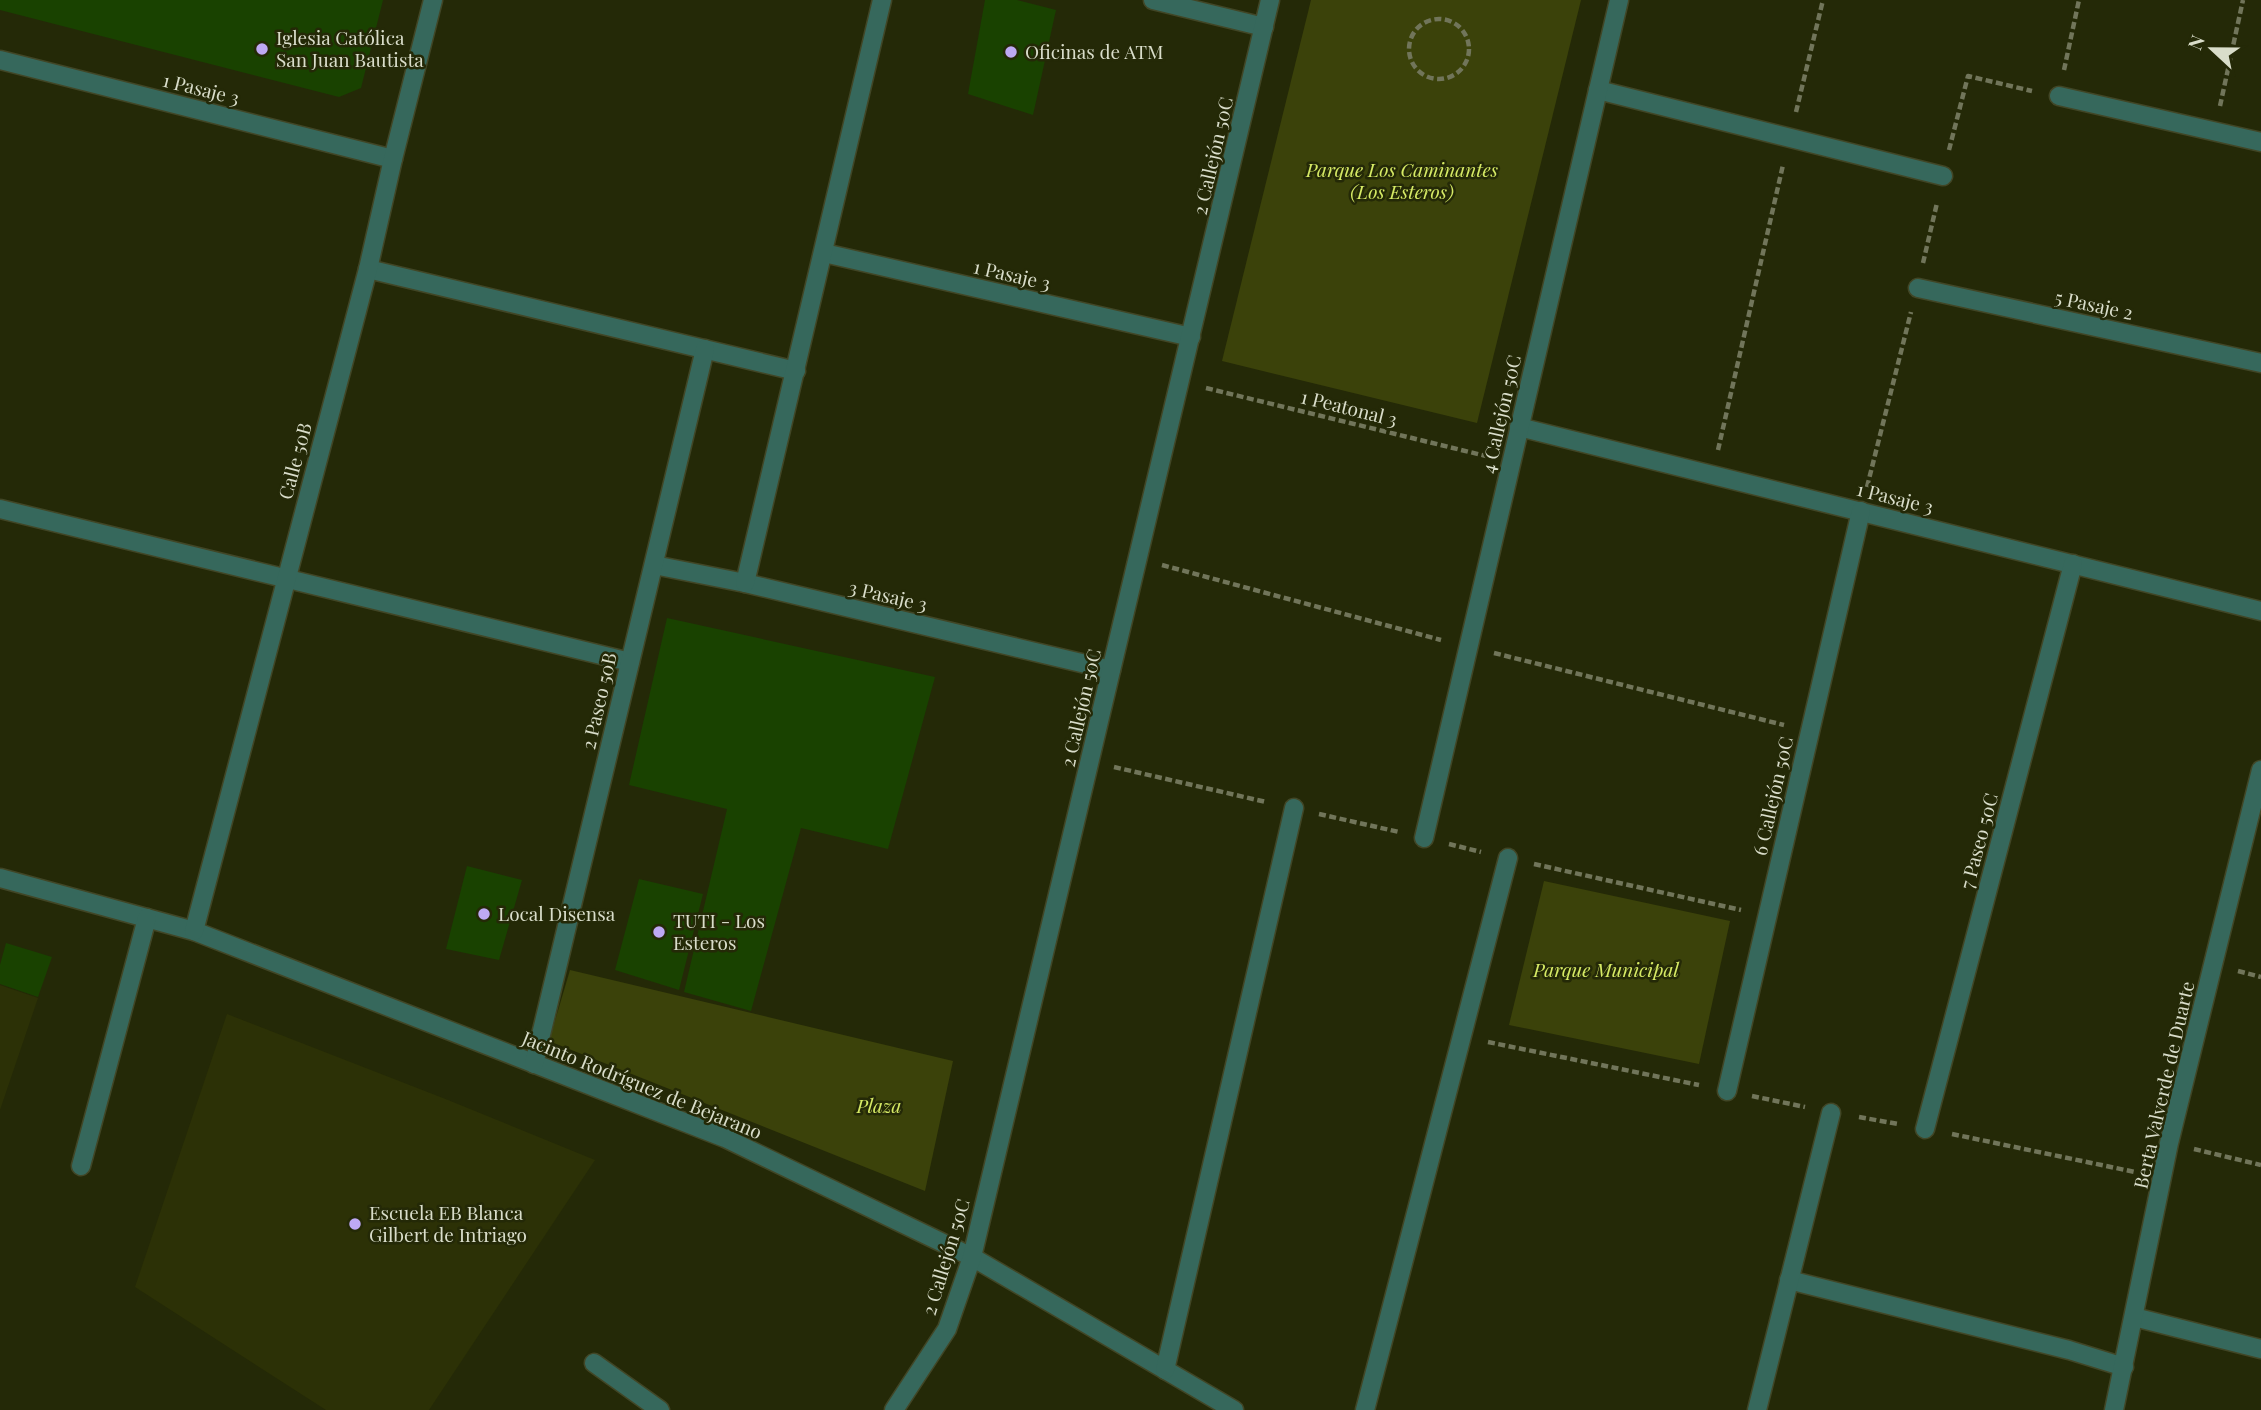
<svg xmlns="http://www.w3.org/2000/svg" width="2261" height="1410" font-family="'Playfair Display',serif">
	<rect width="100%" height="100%" fill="#242907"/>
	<g fill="#2c3106">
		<path d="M0,985l38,13 -38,112z"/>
		<path d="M227,1014l221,86 147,60 -166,250h-103l-191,-123z"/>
	</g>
	<g fill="#3b420a">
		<path d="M1311,0h270l-104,423 -255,-62z"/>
		<path d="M1544,881l186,40 -31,143 -190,-39z"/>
		<path d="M570,970l383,91 -28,130 -376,-150z"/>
	</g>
	<g fill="#194200">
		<path d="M0,0h383l-22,88 -22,9 -339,-87z"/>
		<path d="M985,0h32l39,10 -23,105 -65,-21z"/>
		<path d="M667,618l268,59 -47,172 -87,-21 -50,183 -67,-19 43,-183 -98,-24z"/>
		<path d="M467,866l55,14 -23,80 -53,-11z"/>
		<path d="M639,879l64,15 -24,96 -64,-20z"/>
		<path d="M6,943l46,14 -14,40 -38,-13v-19z"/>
	</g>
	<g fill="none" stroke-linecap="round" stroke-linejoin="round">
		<g stroke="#414626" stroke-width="21">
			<g id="minor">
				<path d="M1153,0l111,27"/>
				<path d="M0,60l393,99"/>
				<path d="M1598,90l345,86"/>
				<path d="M2059,96l202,46"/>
				<path d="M824,253l367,84"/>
				<path d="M368,269l428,102"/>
				<path d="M1918,288l343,75"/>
				<path d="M1519,427l742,184"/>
				<path d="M0,509l630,153"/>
				<path d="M654,565l91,18 366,87"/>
				<path d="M745,583l137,-583"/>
				<path d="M1424,838l195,-838"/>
				<path d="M0,878l194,53 531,207 247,119 262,153"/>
				<path d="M194,931l174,-662 25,-110 40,-159"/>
				<path d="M534,1064l171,-715"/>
				<path d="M1727,1091l134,-580"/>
				<path d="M1925,1129l148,-565"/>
				<path d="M81,1166l66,-248"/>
				<path d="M1789,1280l280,70 55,17"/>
				<path d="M2134,1317l127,32"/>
				<path d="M594,1363l66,47"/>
				<path d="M1165,1370l129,-562"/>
				<path d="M894,1410l53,-81 25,-72 298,-1257"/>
				<path d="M1365,1410l143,-552"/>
				<path d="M1757,1410l74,-297"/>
				<path d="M2114,1410l55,-267 92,-373"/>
			</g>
		</g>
		<g stroke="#71755a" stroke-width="4.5" stroke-dasharray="7 3.5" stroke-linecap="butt">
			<circle cx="1439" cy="49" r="30"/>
			<path d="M2064,70l15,-70"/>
			<path d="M2220,106l23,-106"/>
			<path d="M1796,112l27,-112"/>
			<path d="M1949,150l19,-74 64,15"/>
			<path d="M1923,263l14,-60"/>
			<path d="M1206,388l280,68"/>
			<path d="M1718,450l65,-285"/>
			<path d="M1867,487l44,-175"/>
			<path d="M1162,565l279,75"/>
			<path d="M1494,653l290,72"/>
			<path d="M1114,767l152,35"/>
			<path d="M1319,814l80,18"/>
			<path d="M1449,844l32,8"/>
			<path d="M1534,864l207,46"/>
			<path d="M2238,971l23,6"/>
			<path d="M1488,1042l211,43"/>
			<path d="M1752,1096l53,11"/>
			<path d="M1859,1117l39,7"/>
			<path d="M1952,1134l183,38"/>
			<path d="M2194,1149l67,16"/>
		</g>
		<use href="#minor" stroke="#36685c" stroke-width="18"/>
	</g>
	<g fill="#bea9f4" stroke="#242907" stroke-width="2.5">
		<circle cx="262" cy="49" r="7"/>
		<circle cx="1011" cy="52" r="7"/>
		<circle cx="484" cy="914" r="7"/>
		<circle cx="659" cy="932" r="7"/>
		<circle cx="355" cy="1224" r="7"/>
	</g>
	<g text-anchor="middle" stroke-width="5" stroke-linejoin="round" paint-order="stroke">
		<g font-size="19" fill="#d9ddca" stroke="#242907" text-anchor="start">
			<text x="276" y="45">Iglesia Católica<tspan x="276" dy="22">San Juan Bautista</tspan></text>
			<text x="1025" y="59">Oficinas de ATM</text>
			<text x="498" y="921">Local Disensa</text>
			<text x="673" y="928">TUTI - Los<tspan x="673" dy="22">Esteros</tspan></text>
			<text x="369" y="1220">Escuela EB Blanca<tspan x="369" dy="22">Gilbert de Intriago</tspan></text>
		</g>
		<g font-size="19" fill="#d9ddca" stroke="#242907">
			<text transform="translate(201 89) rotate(14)" y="7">1 Pasaje 3</text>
			<text transform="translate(1213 156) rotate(-77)" y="7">2 Callejón 50C</text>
			<text transform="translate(1012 275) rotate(13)" y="7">1 Pasaje 3</text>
			<text transform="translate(2094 305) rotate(12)" y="7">5 Pasaje 2</text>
			<text transform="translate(1349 408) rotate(14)" y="7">1 Peatonal 3</text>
			<text transform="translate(1501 414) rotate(-77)" y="7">4 Callejón 50C</text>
			<text transform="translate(295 461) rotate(-75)" y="7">Calle 50B</text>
			<text transform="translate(1895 498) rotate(14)" y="7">1 Pasaje 3</text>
			<text transform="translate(888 596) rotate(13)" y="7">3 Pasaje 3</text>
			<text transform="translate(599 701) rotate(-77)" y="7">2 Paseo 50B</text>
			<text transform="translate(1081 708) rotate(-77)" y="7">2 Callejón 50C</text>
			<text transform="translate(1773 796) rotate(-77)" y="7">6 Callejón 50C</text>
			<text transform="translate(1979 841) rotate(-75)" y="7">7 Paseo 50C</text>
			<text transform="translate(642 1085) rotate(22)" y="7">Jacinto Rodríguez de Bejarano</text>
			<text transform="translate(2164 1085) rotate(-77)" y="7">Berta Valverde de Duarte</text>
			<text transform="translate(946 1257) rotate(-73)" y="7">2 Callejón 50C</text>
		</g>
		<g font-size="19" font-style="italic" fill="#d6ea65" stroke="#242907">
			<text x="1402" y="177">Parque Los Caminantes<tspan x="1402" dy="22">(Los Esteros)</tspan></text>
			<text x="1606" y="977">Parque Municipal</text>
			<text x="879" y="1113">Plaza</text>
		</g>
	</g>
	<g transform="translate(2212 49) rotate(292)" stroke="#242907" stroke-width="5" paint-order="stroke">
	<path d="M0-5L12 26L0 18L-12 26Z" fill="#d9ddca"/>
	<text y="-10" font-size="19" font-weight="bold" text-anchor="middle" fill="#d9ddca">N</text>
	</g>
</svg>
